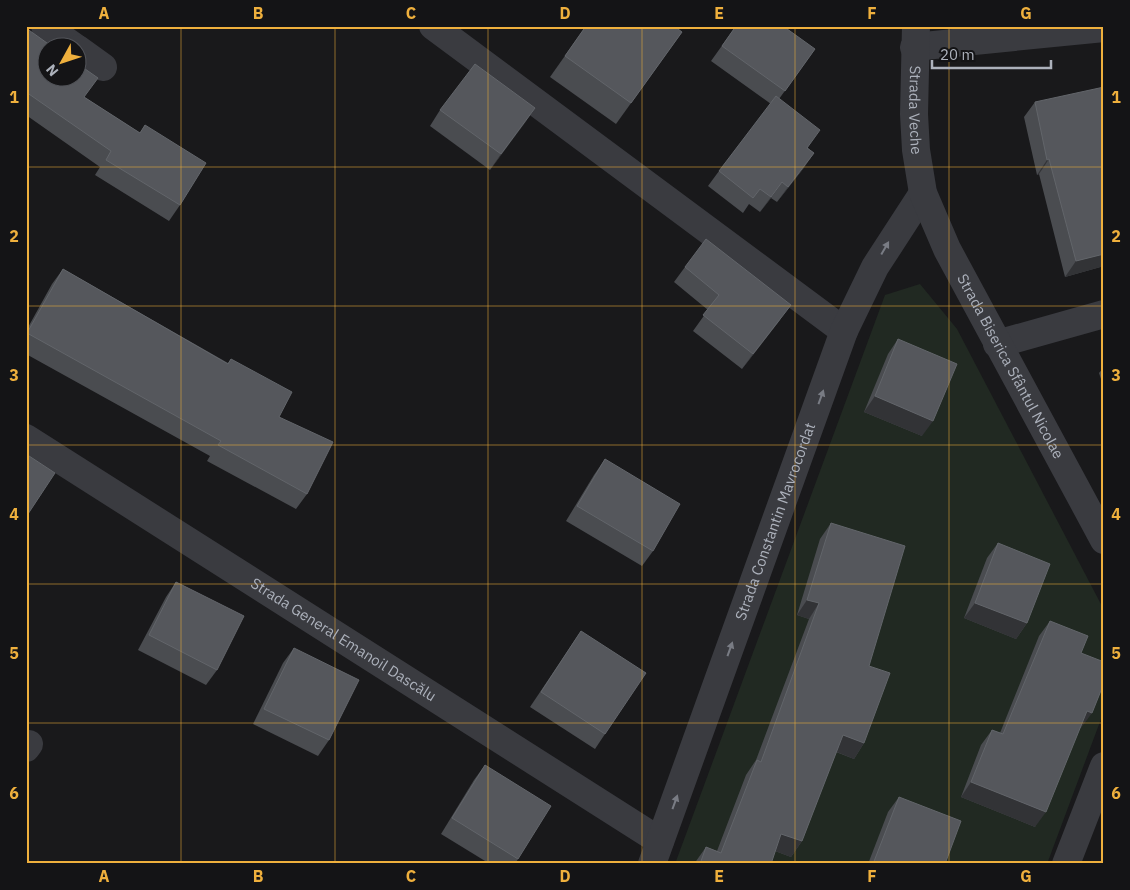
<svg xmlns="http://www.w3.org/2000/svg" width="1130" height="890" font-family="'IBM Plex Sans',sans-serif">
	<rect width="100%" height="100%" fill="#19191b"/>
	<path fill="#212922" d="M920,284l37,45 147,281v101l-57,153h-372l210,-569z"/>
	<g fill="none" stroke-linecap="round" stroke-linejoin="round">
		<g stroke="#3a3b40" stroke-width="28">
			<path d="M45,26l31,22"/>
			<path d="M433,26l411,305"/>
			<path d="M914,47l190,-19"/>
			<path d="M78,49l25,18"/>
			<path d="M997,344l107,-30"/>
			<path id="s1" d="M26,438l634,403"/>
			<path d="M26,748l3,-4"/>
			<path id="s2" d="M652,864l192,-533 31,-64 48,-74"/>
			<path d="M1066,864l38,-98"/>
		</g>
		<path stroke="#3a3b40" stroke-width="28" id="s3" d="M916,26l-2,88 2,36 7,43 24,56 157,291"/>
	</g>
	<g fill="#4a4c50">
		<path d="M586,26l96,6 -66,92 -66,-47z"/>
		<path d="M736,26l79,23 -36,50 29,49 6,5 -11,16 -26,33 -6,-4 -11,14 -11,-8 -6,9 -35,-27 11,-15 52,-67 -60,-43z"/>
		<path d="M26,28l58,69 56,36 5,-8 35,80 -11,16 -74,-46 5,-8 -74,-52z"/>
		<path d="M1035,102l69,164 -39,11 -26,-103 -2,1 -13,-58z"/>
		<path d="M535,108l-45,62 -60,-44 10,-16z"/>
		<path d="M685,267l95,53 -38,49 -49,-38 15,-21 -34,-28z"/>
		<path d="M63,269l165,94 3,-4 48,58 28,77 -11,15 -89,-48 3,-5 -184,-102v-23l26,-47z"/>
		<path d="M898,339l24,97 -58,-24 24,-58z"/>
		<path d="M1104,367v21l-5,-15z"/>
		<path d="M605,459l48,92 -11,15 -76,-45 28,-46z"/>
		<path d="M831,523l38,143 -5,77 -10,16 -18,-7 -34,89 -11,16 -16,-6 -4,13h-77l12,-17 11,4 29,-76 10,-15 53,-141 -12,-4 23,-76z"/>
		<path d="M998,543l29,80 -11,16 -52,-21 23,-60z"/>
		<path d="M176,582l41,88 -11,15 -68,-35 28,-53z"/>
		<path d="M1050,621l31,32v75h-1l-45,99 -74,-30 20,-52 11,-15 8,3 39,-97z"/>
		<path d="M581,631l24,103 -10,15 -65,-42z"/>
		<path d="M294,648l35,92 -11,16 -65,-32 30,-61z"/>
		<path d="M485,765l33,94 -3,5h-25l-49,-30 33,-54z"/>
		<path d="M899,797l46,67h-77l20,-52z"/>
	</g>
	<g fill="#323336">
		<path d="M535,108l-10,15 -35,47 11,-16z"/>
		<path d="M814,153l-11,16 -26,33 11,-15z"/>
		<path d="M1049,159l-10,15 -2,1 10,-15z"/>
		<path d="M782,182l-11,16 -11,14z"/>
		<path d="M1104,254v12l-39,11 11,-16z"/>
		<path d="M791,305l-11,15 -38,49 11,-15z"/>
		<path d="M875,396l58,25 -11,15 -58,-24z"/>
		<path d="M807,600l12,3 -10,16 -12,-4z"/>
		<path d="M975,603l52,20 -11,16 -52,-21z"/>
		<path d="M1087,711l5,2 -11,15 -5,-2z"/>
		<path d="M843,735l21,8 -10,16 -22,-9z"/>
		<path d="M971,782l75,30 -11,15 -74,-30z"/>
		<path d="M781,834l21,7 -11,16 -21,-8z"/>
	</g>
	<g fill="#55575c" stroke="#62656a">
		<path d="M586,26h88l8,6 -51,71 -66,-47z"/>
		<path d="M736,26h47l32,23 -30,42 -63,-45z"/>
		<path d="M26,28l28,20h-6v30h30v-14l20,14 -14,19 56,36 5,-8 61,38 -26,42 -74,-45 5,-9 -85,-59z"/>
		<path d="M475,64l60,44 -34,46 -61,-44z"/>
		<path d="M1104,87v167l-28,7 -27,-102 -2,1 -12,-58z"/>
		<path d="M776,96l44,34 -13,18 7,5 -26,34 -6,-5 -11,15 -11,-8 -7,9 -34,-27z"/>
		<path d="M706,239l85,66 -38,49 -50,-39 16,-20 -34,-28z"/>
		<path d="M63,269l165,95 3,-5 61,33 -13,25 54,25 -26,52 -89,-49 3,-4 -194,-108z"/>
		<path d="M898,339l59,25 -24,57 -58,-25z"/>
		<path d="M26,454l29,19 -29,44z"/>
		<path d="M605,459l75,45 -27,47 -76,-45z"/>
		<path d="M831,523l74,23 -36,120 21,7 -26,70 -21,-8 -41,106 -21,-7 -10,30h-71l6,-17 15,6 36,-93 4,2 58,-159 -12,-3z"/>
		<path d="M998,543l52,21 -23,59 -52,-20z"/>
		<path d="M176,582l68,34 -27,54 -68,-35z"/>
		<path d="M1050,621l38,15 -7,17 23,9v21l-12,30 -5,-2 -41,101 -75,-30 21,-52 11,4z"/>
		<path d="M581,631l65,42 -41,61 -64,-42z"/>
		<path d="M294,648l65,32 -30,60 -65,-31z"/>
		<path d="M485,765l66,41 -33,53 -66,-41z"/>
		<path d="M899,797l62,24 -16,43h-72z"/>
	</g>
	<defs><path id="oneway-solid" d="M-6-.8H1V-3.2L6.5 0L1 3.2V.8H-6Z" transform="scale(1.25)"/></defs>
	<g fill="#797c84">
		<use href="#oneway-solid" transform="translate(885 248) rotate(-60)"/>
		<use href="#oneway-solid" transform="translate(821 397) rotate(-70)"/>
		<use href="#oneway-solid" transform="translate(730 649) rotate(-70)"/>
		<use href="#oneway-solid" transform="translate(675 802) rotate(-70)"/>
	</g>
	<path fill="none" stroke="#efb03d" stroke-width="1" stroke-opacity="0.55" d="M181,26v838M335,26v838M488,26v838M642,26v838M795,26v838M949,26v838M26,167h1078M26,306h1078M26,445h1078M26,584h1078M26,723h1078"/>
	<g text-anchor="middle" stroke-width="4" stroke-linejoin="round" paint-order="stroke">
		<g font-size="15" fill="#acb1bb" stroke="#141416">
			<text dy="5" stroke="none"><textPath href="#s3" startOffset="84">Strada Veche</textPath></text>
			<text dy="5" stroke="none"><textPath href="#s3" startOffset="362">Strada Biserica Sfântul Nicolae</textPath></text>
			<text dy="5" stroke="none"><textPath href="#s2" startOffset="364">Strada Constantin Mavrocordat</textPath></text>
			<text dy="5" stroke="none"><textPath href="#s1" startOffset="376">Strada General Emanoil Dascălu</textPath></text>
		</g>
	</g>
	<rect width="1130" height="890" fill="none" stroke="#141416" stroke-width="55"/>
	<g transform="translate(62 62) rotate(230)"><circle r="24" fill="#141416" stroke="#515358"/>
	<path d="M0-4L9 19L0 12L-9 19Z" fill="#efb03d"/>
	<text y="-8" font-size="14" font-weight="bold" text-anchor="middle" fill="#acb1bb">N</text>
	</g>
	<path d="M932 60v8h119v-8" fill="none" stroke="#acb1bb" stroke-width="2.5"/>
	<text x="940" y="60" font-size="15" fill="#acb1bb" stroke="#141416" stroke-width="4" paint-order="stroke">20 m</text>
	<rect x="28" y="28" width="1074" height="834" fill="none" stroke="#efb03d" stroke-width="2"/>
	<g font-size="16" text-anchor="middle" font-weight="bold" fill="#efb03d">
		<text x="104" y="19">A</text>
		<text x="258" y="19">B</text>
		<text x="411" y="19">C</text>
		<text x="565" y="19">D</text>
		<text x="719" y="19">E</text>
		<text x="872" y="19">F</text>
		<text x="1026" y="19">G</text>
		<text x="14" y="103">1</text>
		<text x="1116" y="103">1</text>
		<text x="14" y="242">2</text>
		<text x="1116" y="242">2</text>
		<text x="14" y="381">3</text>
		<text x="1116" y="381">3</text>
		<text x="14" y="520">4</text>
		<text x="1116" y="520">4</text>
		<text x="14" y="659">5</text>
		<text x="1116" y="659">5</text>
		<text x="14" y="799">6</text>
		<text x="1116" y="799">6</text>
		<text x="104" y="882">A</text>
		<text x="258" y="882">B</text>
		<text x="411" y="882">C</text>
		<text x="565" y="882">D</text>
		<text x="719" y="882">E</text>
		<text x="872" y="882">F</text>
		<text x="1026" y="882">G</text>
	</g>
</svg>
